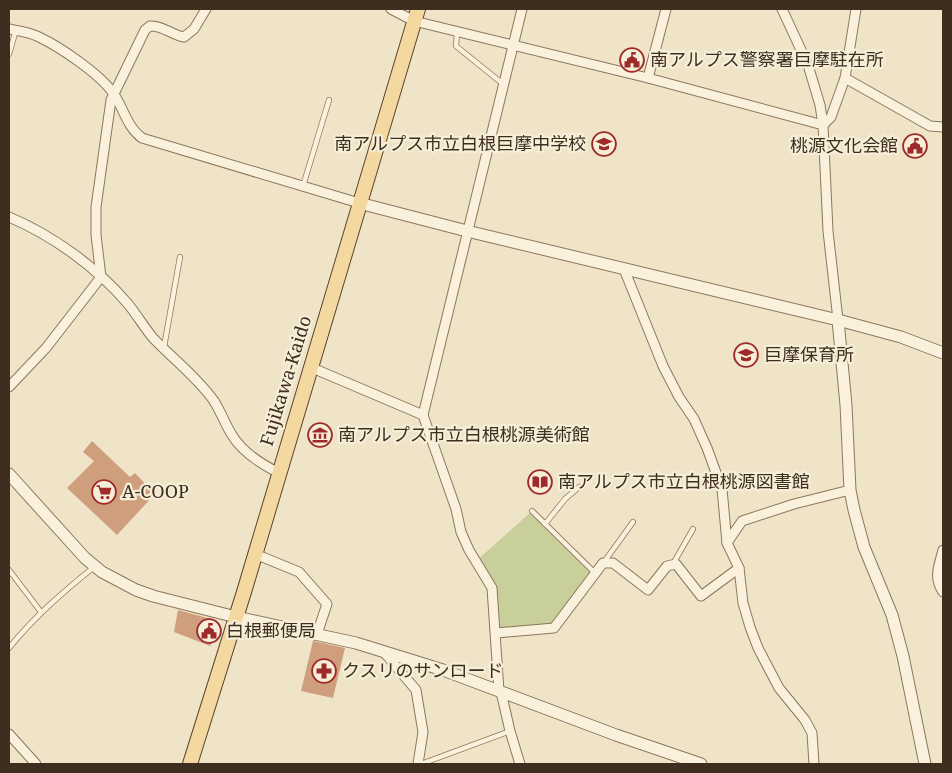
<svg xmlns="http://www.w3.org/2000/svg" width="952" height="773" font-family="'Noto Serif','Noto Sans JP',serif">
	<rect width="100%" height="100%" fill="#f0e4c8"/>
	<path fill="#c9cf9b" d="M532,511l63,62 -41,55 -58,5 -4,-45 -16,-27z"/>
	<g fill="#cf9f7d">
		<path d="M92,441l38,36 5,-4 20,21 -38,41 -50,-47 27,-27 -11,-9z"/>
		<path d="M178,610l37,10 3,11 -8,15 -36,-14z"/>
		<path d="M313,641l32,7 -12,50 -32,-7z"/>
	</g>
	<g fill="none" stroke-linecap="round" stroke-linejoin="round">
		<g stroke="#8d765c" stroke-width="6">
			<g id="service">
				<path d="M457,32l-1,14 47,38"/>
				<path d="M9,54l7,-24"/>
				<path d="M303,186l26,-86"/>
				<path d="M164,347l16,-90"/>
				<path d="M532,511l63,62"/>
				<path d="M545,524l20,-25 14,-12"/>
				<path d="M604,562l29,-40"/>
				<path d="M673,564l20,-35"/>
				<path d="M9,570l32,42"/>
				<path d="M9,648c25,-31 54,-56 85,-81"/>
				<path d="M421,764l89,-33"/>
			</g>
		</g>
		<g stroke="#8d765c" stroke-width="11">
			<g id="minor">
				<path d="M391,9l23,12 234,57 175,47"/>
				<path d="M782,9l26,56 12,40 3,20 5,106 10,89"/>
				<path d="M9,29c10,2 20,3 30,8 21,10 61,37 74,56 11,15 13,33 29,45l217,65"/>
				<path d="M648,78l18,-69"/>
				<path d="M845,78l85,48 13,1"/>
				<path d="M823,125l8,-8 14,-39 11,-69"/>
				<path d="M9,217c43,18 89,51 119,87 9,11 16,23 25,34 20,21 44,39 61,63 7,11 11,23 18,34 10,17 29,29 47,38"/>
				<path d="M624,269l39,97 16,31 15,22 13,29 15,41 5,54 12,25 4,35 7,24 8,21 21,40 26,32 7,13 2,31"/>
				<path d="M310,367l113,48"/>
				<path d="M9,387l37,-39 55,-71 -5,-42v-28l15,-107 34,-70 5,-4c12,-1 22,9 34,11l10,-8 12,-20"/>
				<path d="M727,543l15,-22 52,-17 56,-14"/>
				<path d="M943,550c-4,16 -10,27 0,42"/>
				<path d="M255,554l44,18 28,32 -10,30"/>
				<path d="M496,633l58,-5 49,-65h10l35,27 19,-24 9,-2 25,32 38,-28"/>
				<path d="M384,652l32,38 7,42 -5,32"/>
				<path d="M499,691l-7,-103 -23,-38 -8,-18 -5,-23 -33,-94 99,-406"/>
				<path d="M501,692l9,39 10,33"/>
				<path d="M9,734l27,30"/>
			</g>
		</g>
		<g stroke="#8d765c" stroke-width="13">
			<g id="tertiary">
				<path d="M359,203l108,28 371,89 63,17 42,16"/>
				<path d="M838,320l8,85 4,85 4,20 10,37 28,68 11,41 22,108"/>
				<path d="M9,474l76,84 17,14 34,18 17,6 83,21 120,26 87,27 173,65 85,29"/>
			</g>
		</g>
		<g stroke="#5b4430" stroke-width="16">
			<path id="primary" d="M190,764l54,-172 174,-583"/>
		</g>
		<use href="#service" stroke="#faf1dc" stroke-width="4.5"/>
		<use href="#minor" stroke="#faf1dc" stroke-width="9"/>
		<use href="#tertiary" stroke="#faf1dc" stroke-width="11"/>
		<use href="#primary" stroke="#f3d9a0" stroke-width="14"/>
	</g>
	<defs>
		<g id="civic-ring" transform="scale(1.25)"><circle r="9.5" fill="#f7eed8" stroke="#9e2a2b" stroke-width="1.5"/><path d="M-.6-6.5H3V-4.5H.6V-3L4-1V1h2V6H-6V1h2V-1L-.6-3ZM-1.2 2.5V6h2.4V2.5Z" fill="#9e2a2b"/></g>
		<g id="school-ring" transform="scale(1.25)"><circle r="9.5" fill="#f7eed8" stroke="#9e2a2b" stroke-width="1.5"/><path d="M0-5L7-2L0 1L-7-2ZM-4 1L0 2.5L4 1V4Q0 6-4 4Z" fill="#9e2a2b"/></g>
		<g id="museum-ring" transform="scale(1.25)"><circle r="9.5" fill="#f7eed8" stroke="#9e2a2b" stroke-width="1.5"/><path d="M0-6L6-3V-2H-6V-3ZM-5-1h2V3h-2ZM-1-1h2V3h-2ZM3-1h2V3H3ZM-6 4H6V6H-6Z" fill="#9e2a2b"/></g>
		<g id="library-ring" transform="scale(1.25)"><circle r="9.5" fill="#f7eed8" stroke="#9e2a2b" stroke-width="1.5"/><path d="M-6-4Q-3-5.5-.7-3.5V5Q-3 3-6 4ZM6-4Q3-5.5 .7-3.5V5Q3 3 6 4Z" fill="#9e2a2b"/></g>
		<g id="supermarket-ring" transform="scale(1.25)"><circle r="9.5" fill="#f7eed8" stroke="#9e2a2b" stroke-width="1.5"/><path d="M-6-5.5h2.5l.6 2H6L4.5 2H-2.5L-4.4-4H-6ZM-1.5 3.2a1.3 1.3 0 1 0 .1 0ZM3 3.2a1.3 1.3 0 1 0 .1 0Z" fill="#9e2a2b"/></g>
		<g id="pharmacy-ring" transform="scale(1.25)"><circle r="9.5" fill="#f7eed8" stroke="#9e2a2b" stroke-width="1.5"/><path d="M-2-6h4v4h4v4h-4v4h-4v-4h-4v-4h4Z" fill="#9e2a2b"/></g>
	</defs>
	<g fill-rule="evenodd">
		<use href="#civic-ring" x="632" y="60"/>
		<use href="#school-ring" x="604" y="144"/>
		<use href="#civic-ring" x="915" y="146"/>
		<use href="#school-ring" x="746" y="355"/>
		<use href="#museum-ring" x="320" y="435"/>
		<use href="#library-ring" x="540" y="482"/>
		<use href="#supermarket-ring" x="104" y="492"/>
		<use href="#civic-ring" x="209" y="631"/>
		<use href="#pharmacy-ring" x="324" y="671"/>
	</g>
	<g text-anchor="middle" stroke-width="4.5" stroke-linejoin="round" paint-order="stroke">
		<g font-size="18" fill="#3d2e20" stroke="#f7eed8" text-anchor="start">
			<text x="650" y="66">南アルプス警察署巨摩駐在所</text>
			<text x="586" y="150" text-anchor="end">南アルプス市立白根巨摩中学校</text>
			<text x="898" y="152" text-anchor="end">桃源文化会館</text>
			<text x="764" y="361">巨摩保育所</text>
			<text x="338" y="441">南アルプス市立白根桃源美術館</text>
			<text x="558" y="488">南アルプス市立白根桃源図書館</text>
			<text x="122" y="498">A-COOP</text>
			<text x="226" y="637">白根郵便局</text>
			<text x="342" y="677">クスリのサンロード</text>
		</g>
		<g font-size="18" fill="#3d2e20" stroke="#f7eed8">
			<text transform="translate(286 381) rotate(-73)" y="6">Fujikawa-Kaido</text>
		</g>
	</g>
	<rect width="952" height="773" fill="none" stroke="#3d2e20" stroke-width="20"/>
</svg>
